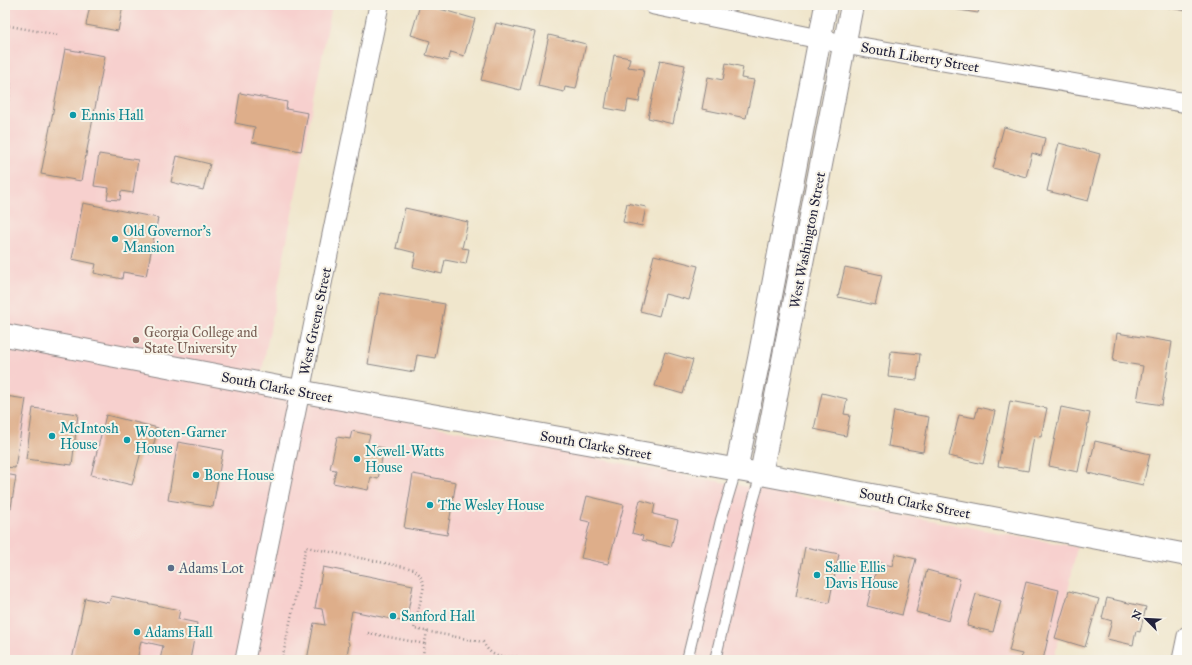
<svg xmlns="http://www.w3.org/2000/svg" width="1192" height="665" font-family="'IM FELL Great Primer',serif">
	<rect width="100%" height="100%" fill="#f7f3e8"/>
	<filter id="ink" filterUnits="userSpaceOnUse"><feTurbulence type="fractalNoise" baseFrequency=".025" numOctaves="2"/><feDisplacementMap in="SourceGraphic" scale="8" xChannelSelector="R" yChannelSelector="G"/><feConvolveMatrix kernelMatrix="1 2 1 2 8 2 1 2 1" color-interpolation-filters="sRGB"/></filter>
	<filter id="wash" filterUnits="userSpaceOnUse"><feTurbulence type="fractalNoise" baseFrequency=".012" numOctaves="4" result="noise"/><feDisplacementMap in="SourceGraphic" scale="16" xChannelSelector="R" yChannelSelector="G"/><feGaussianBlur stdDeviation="0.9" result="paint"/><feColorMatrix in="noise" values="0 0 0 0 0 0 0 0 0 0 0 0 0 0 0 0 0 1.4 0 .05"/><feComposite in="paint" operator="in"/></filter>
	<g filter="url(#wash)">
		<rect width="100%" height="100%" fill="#f0e6cc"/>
		<path fill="#f7d0ce" d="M5,5h327l-74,387 388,76 431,79 -23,113h-1049z"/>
		<g id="blocks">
			<g fill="#deae8a">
				<path d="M90,5h33l-5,26 -32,-6z"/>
				<path d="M420,5h6l49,14 -11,37 -13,-4 -3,9 -22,-6 4,-14 -19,-6z"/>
				<path d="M940,5h40l-2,8 -38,-6z"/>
				<path d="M1159,5h28v6l-28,-5z"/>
				<path d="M496,23l39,9 -15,58 -39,-10z"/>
				<path d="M549,35l37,9 -10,45 -11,-2 -1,5 -26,-6z"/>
				<path d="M65,49l40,7 -24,125 -40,-7z"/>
				<path d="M614,55l16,3 -2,9 16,2 -5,33 -11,-2 -2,12 -21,-4z"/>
				<path d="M660,60l25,5 -12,59 -25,-6z"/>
				<path d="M726,63l17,4 -2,11 13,2 -8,38 -44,-9 6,-32 15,3z"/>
				<path d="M240,93l47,9 -1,7 22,4 -7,38 -49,-9 3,-15 -20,-4z"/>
				<path d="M1004,127l41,11 -4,18 -9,-3 -6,24 -33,-9z"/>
				<path d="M1059,143l41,11 -12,47 -41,-10z"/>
				<path d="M99,154l39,6 -5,33 -12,-2 -1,9 -13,-1 2,-11 -15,-2z"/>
				<path d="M177,156l33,8 -7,26 -32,-8z"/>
				<path d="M83,203l75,15 -12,58 -23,-4 -1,7 -28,-6 2,-9 -24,-5z"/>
				<path d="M627,203l19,4 -4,19 -19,-4z"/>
				<path d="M405,208l63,14 -6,26 7,1 -3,15 -21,-4 -3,14 -29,-7 3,-14 -20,-5z"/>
				<path d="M654,255l44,11 -9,34 -24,-6 -6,22 -19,-5z"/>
				<path d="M845,267l37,8 -7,30 -37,-8z"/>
				<path d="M380,293l65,11 -10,54 -18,-3 -3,17 -46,-8z"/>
				<path d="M1117,333l55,9 -10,63 -25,-4 6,-35 -30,-5z"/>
				<path d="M891,351l29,3 -3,26 -29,-3z"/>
				<path d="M665,352l28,8 -10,34 -28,-8z"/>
				<path d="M822,393l25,6 -3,15 6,1 -4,21 -32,-7z"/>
				<path d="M5,396l21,3 -11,69 -10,-1z"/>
				<path d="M1010,401l37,7 -6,29 -7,-1 -6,35 -30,-5z"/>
				<path d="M978,407l17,4 -12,53 -34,-8 10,-41 16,3z"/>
				<path d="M1061,407l29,6 -12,59 -29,-6z"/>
				<path d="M33,408l45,6 -6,51 -46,-6z"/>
				<path d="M894,411l35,6 -6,35 -35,-6z"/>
				<path d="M106,415l52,13 -7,26 -10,-2 -9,33 -41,-10z"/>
				<path d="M352,431l18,4 -3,10 17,3 -6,31 -7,-2 -3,13 -35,-7 3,-13 -6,-1 7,-32 13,2z"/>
				<path d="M1095,441l55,13 -7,31 -55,-12z"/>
				<path d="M178,442l45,8 -10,57 -45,-7z"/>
				<path d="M5,474l11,2 -5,32 -6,-1z"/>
				<path d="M413,474l43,8 -9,53 -43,-7z"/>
				<path d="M587,496l37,9 -16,59 -27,-6 9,-36 -9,-2z"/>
				<path d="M640,500l15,4 -2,10 25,6 -7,27 -29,-7 1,-4 -11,-3z"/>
				<path d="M805,547l34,7 -10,49 -33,-7z"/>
				<path d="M895,554l21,5 -14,56 -35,-9 11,-44 14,4z"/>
				<path d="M323,567l90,18 -7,37 -54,-11 -5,28 2,5 -3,16h-39l7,-37 11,2 -3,-16 -7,-1z"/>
				<path d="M927,570l33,9 -11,42 -33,-9z"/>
				<path d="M1026,582l33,8 -16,70h-22l1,-6 -13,-3z"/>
				<path d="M1069,591l30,8 -14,48 -30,-9z"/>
				<path d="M976,594l25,7 -8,31 -26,-6z"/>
				<path d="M111,596l69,14 -2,9 19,4 -7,37h-30l3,-14 -22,-5 -4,19h-65l13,-62 24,5z"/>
				<path d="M1107,598l39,9 -6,25 -4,-1 -3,14 -26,-6 5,-18 -10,-3z"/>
			</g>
		</g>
	</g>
	<g filter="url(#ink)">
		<use href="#blocks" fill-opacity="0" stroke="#898484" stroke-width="1"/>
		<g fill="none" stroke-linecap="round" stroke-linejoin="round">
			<g stroke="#898484" stroke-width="12">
				<g id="service">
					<path d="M687,660l34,-140 15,-50"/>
					<path d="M715,660l35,-148 11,-38"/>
				</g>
			</g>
			<g stroke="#898484" stroke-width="21">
				<g id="minor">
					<path d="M654,5l190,39 343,59"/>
					<path d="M245,660l134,-655"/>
					<path d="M1182,660l5,-24"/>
				</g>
			</g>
			<g stroke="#898484" stroke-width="24">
				<g id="tertiary">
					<path d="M736,470l23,-111 67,-354"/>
					<path d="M761,474l91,-469"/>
				</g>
			</g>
			<g stroke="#898484" stroke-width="24">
				<path id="primary" d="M5,335l331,63 425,76 426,81"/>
			</g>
			<g stroke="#898484" stroke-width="2.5" stroke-dasharray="1 3" stroke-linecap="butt">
				<path d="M5,25l53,10"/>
				<path d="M5,56c5,17 9,35 0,52"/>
				<path d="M368,633l57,11"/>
				<path d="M282,660l24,-113 108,22 6,6 4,11 -10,43 69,13c9,17 18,15 35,15l2,3"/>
				<path d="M422,660l5,-29"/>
			</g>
			<use href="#service" stroke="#fff" stroke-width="10"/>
			<use href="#minor" stroke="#fff" stroke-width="19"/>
			<use href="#tertiary" stroke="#fff" stroke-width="22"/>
			<use href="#primary" stroke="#fff" stroke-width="22"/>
		</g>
	</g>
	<g fill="#0f9aa8" stroke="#f7f3e8" stroke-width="1.5">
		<circle cx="73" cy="115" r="4"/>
		<circle cx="115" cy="239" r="4"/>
		<circle cx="52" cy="436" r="4"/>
		<circle cx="127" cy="440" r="4"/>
		<circle cx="357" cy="459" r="4"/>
		<circle cx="196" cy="475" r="4"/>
		<circle cx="430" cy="505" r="4"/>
		<circle cx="817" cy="575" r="4"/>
		<circle cx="393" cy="616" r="4"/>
		<circle cx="137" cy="632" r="4"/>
	</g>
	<circle fill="#8d6e63" stroke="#f7f3e8" stroke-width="1.5" cx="136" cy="340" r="4"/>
	<circle fill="#5c6f8a" stroke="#f7f3e8" stroke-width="1.5" cx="171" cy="568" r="4"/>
	<g text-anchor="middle" stroke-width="4" stroke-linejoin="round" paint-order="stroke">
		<g font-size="14" fill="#22223b" stroke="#f7f3e8">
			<text transform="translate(920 57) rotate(10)" y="5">South Liberty Street</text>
			<text transform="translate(807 240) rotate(-79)" y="5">West Washington Street</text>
			<text transform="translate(315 321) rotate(-78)" y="5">West Greene Street</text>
			<text transform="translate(277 387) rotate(11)" y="5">South Clarke Street</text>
			<text transform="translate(596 445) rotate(10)" y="5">South Clarke Street</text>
			<text transform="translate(915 503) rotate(11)" y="5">South Clarke Street</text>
		</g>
		<g font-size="14" fill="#0d838f" stroke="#f7f3e8" text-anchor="start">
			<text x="81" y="120">Ennis Hall</text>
			<text x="123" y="236">Old Governor's<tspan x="123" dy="16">Mansion</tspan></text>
			<text x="60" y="433">McIntosh<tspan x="60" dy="16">House</tspan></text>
			<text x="135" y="437">Wooten-Garner<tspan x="135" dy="16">House</tspan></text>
			<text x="365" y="456">Newell-Watts<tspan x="365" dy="16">House</tspan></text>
			<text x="204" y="480">Bone House</text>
			<text x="438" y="510">The Wesley House</text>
			<text x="825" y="572">Sallie Ellis<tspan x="825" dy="16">Davis House</tspan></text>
			<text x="401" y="621">Sanford Hall</text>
			<text x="145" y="637">Adams Hall</text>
		</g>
		<g font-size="14" fill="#785e54" stroke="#f7f3e8" text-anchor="start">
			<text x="144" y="337">Georgia College and<tspan x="144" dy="16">State University</tspan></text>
		</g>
		<g font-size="14" fill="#4e5e75" stroke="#f7f3e8" text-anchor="start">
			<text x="179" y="573">Adams Lot</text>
		</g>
	</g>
	<rect width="1192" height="665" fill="none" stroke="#f7f3e8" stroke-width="20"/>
	<g transform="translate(1146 619) rotate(294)" stroke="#f7f3e8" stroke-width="3" paint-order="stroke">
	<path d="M0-3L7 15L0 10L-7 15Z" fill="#22223b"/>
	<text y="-6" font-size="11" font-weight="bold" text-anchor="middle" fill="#22223b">N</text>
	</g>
</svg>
